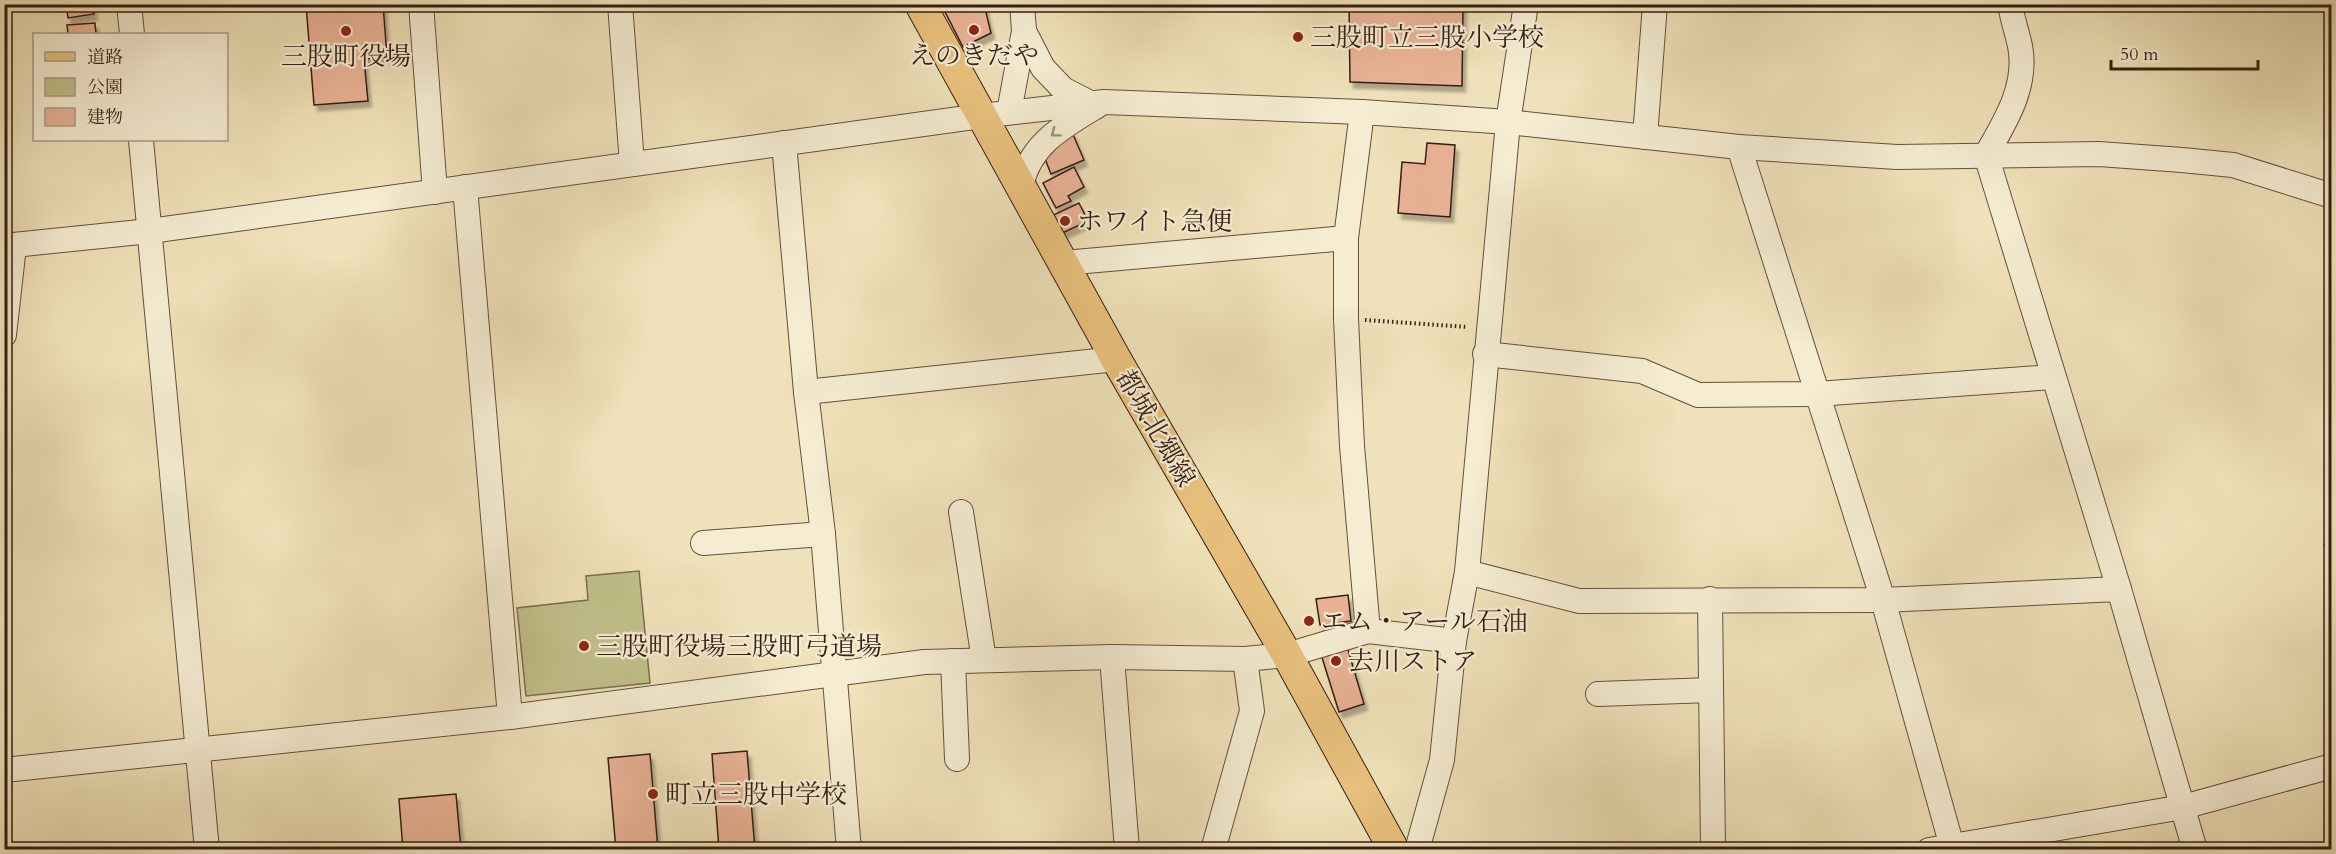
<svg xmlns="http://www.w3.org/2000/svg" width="2336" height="854" font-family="Cardo,'Noto Serif JP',serif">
	<defs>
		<filter id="shadow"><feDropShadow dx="3.5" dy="6" stdDeviation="1.5" flood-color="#0004"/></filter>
	</defs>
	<rect width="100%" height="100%" fill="#efe1b9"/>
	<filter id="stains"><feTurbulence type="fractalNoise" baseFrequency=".00333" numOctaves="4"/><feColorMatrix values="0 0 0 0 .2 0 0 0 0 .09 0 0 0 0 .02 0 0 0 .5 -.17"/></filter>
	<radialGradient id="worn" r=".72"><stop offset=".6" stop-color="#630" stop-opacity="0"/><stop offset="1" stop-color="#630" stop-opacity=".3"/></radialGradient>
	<path fill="#c1c08a" stroke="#7b6f50" stroke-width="1.5" d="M639,571l11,112 -124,13 -9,-88 71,-8 -2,-24z"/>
	<g fill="#e9b296" stroke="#351e15" stroke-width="1.5" filter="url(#shadow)">
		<path d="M66,4h26l2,10 -26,4z"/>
		<path d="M306,4h77l4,53 -23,2 4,42 -54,4z"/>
		<path d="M941,4h43l7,29 -28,14z"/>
		<path d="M1349,4l114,1 -1,81 -112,-4z"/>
		<path d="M95,23l1,11h-28l-1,-9z"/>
		<path d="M1072,132l12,28 -33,14 -9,-23z"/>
		<path d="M1427,143l28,2 -5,72 -52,-4 4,-51 23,2z"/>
		<path d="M1074,167l10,20 -16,9 3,5 -15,7 -13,-25z"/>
		<path d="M1079,203l9,18 -32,15 -9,-18z"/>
		<path d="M1348,595l3,26 -31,4 -4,-26z"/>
		<path d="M1346,643l18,61 -25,8 -19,-61z"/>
		<path d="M747,751l8,99h-36l-7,-96z"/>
		<path d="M650,754l8,96h-42l-8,-92z"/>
		<path d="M456,794l5,56h-58l-4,-51z"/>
	</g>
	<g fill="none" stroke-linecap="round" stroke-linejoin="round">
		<g stroke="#644f3e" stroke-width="26">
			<g id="minor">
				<path d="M129,4l3,30"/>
				<path d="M421,4l14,188"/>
				<path d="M620,4l12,160"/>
				<path d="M2010,4c2,14 7,28 10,42 8,40 -15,76 -34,109l133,434 76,261"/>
				<path d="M1024,31l19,37 20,21 27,14"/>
				<path d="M1009,112l15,-81 -2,-27"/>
				<path d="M1362,112l-16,126v81l6,127 16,185"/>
				<path d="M1645,137l10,-133"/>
				<path d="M141,140l66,710"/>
				<path d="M784,143l22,249 17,142 26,316"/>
				<path d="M1739,147l144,453 70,250"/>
				<path d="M1021,186c9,-42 41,-59 76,-80"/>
				<path d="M465,187l45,530"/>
				<path d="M4,246l146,-15 831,-115 123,-14 258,10 146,10 231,25 158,10 202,-3 83,6 51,5 99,31"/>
				<path d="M1064,263l282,-25"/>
				<path d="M4,335l10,-89"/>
				<path d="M1485,354l157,17 56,24 119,-1 236,-17"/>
				<path d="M806,392l310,-33"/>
				<path d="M961,512l23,148"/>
				<path d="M703,543l120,-9"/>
				<path d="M1467,572l112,29 304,-1 236,-11"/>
				<path d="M1710,599l3,251"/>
				<path d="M1112,657l15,193"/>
				<path d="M953,661l4,98"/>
				<path d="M1598,694l113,-4"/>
				<path d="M4,770l506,-53 414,-55 188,-5 133,2 42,-4 81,-24 86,10"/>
				<path d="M1213,850l39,-139 -7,-52"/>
				<path d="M1417,850l25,-90 12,-119 13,-69 41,-450 18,-118"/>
				<path d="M1929,850l254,-43 149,-41"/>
			</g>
		</g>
		<g stroke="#351e15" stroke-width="32">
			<path id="major" d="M920,4l196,355 171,296 107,195"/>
		</g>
		<g stroke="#351e15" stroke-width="4" stroke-dasharray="1.5 3" stroke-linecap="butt">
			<path d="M1365,320l103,7"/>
			<path d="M2332,523l-7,23 7,22"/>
		</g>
		<use href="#minor" stroke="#f5ecd2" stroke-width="24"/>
		<use href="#major" stroke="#e8c07c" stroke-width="30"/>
	</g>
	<defs><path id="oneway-chevron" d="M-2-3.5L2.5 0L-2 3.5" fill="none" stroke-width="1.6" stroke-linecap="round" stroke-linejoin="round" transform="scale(1.5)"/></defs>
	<use stroke="#9f8f7d" href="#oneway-chevron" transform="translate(1055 133) rotate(143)"/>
	<g fill="#8f2418" stroke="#f5ecd2" stroke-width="2">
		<circle cx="974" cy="30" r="6"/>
		<circle cx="346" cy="31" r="6"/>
		<circle cx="1298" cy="37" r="6"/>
		<circle cx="1065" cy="221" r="6"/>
		<circle cx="1309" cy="621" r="6"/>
		<circle cx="584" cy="646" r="6"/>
		<circle cx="1336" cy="661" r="6"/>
		<circle cx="653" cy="794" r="6"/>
	</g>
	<g text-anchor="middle" stroke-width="4.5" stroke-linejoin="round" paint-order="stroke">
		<g font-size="26" fill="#351e15" stroke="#f5ecd2" text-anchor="start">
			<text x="1310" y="46">三股町立三股小学校</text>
			<text x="974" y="64" text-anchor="middle">えのきだや</text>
			<text x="346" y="65" text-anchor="middle">三股町役場</text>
			<text x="1077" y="230">ホワイト急便</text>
			<text x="1321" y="630">エム・アール石油</text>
			<text x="596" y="655">三股町役場三股町弓道場</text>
			<text x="1348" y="670">去川ストア</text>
			<text x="665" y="803">町立三股中学校</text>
		</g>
		<g font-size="26" fill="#351e15" stroke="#f5ecd2">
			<text transform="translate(1156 428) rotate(60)" y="9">都城北郷線</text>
		</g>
	</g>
	<rect width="2336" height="854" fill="none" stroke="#efe1b9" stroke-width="24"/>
	<rect x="6" y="6" width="2324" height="842" fill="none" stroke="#351e15" stroke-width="3"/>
	<rect x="12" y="12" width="2312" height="830" fill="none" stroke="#351e15" stroke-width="1.5"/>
	<rect x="33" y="33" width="195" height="108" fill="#f5ecd2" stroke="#a89a86" stroke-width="1.5"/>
	<rect x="45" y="52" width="30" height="9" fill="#e8c07c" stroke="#a89a86" stroke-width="1.5"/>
	<text x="87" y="63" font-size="18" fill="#351e15">道路</text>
	<rect x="45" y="78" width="30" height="18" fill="#c1c08a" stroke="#a89a86" stroke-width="1.5"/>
	<text x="87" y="93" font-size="18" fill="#351e15">公園</text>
	<rect x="45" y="108" width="30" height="18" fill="#e9b296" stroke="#a89a86" stroke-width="1.5"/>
	<text x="87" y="123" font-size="18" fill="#351e15">建物</text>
	<path d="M2111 60v9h147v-9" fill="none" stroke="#351e15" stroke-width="3"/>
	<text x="2120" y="60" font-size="18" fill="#351e15" stroke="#f5ecd2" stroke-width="4.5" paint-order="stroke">50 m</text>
	<rect width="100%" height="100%" filter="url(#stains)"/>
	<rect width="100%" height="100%" fill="url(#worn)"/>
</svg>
